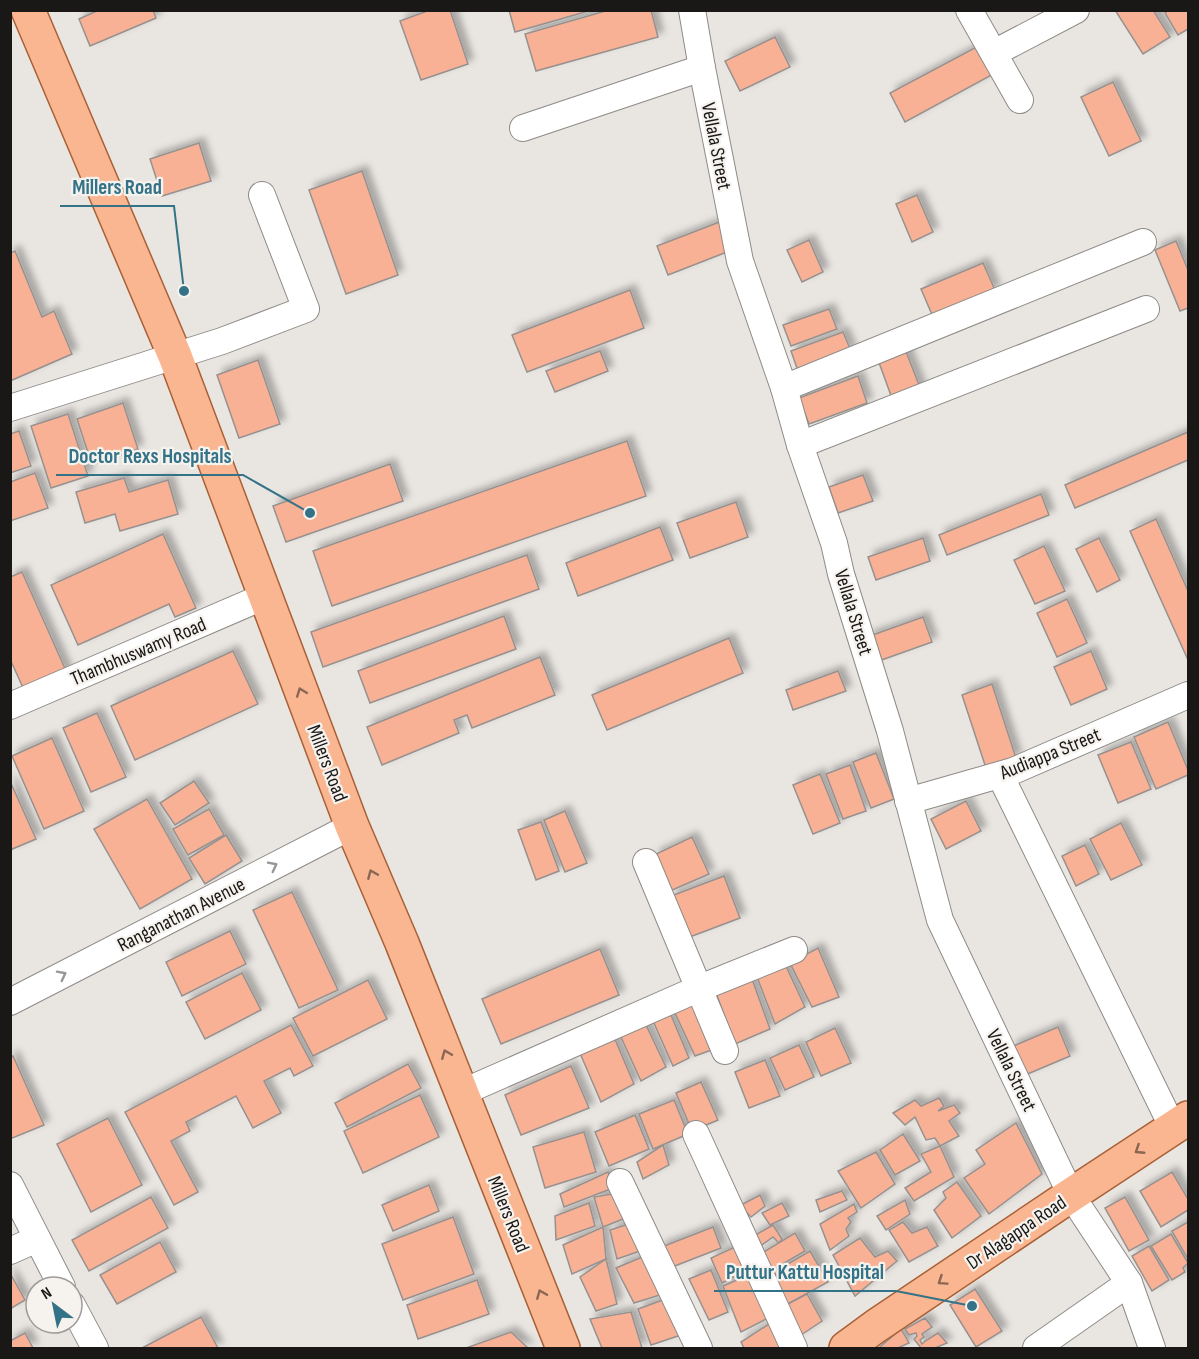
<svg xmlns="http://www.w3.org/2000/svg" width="1199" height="1359" font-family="'Sofia Sans Condensed',sans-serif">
	<defs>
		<filter id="shadow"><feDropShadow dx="5.5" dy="-5.5" stdDeviation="3" flood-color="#0004"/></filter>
	</defs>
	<rect width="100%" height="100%" fill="#e9e6e2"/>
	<g fill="#f9b195" stroke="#96918f" stroke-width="1.5" filter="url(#shadow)">
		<path d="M99,10h54l3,8 -66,28 -11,-27z"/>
		<path d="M430,10h20l18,54 -47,16 -21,-59z"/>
		<path d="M509,10h83l-77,22z"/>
		<path d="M609,10h42l7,27 -122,34 -11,-37z"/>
		<path d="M1115,10h38l17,27 -27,17z"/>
		<path d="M1169,10h19v19l-10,6 -13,-22z"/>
		<path d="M775,37l15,30 -50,24 -15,-30z"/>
		<path d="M984,43l15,28 -94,51 -15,-29z"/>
		<path d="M1113,82l28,59 -32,15 -28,-59z"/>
		<path d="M199,143l12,38 -49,15 -12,-37z"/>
		<path d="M362,171l36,104 -52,19 -37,-104z"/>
		<path d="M917,195l16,37 -21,10 -16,-38z"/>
		<path d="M722,221l10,29 -64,25 -11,-29z"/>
		<path d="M809,240l14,32 -21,10 -15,-32z"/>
		<path d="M1176,241l12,29v38l-8,3 -25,-61z"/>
		<path d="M15,251l27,66 12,-6 18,43 -62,27v-128z"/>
		<path d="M983,263l12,27 -62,27 -12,-28z"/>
		<path d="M630,290l14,38 -117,44 -15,-37z"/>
		<path d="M829,309l8,20 -46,17 -8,-21z"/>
		<path d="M843,332l8,19 -53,20 -7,-20z"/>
		<path d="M905,349l16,41 -28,11 -15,-41z"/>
		<path d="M600,351l8,20 -53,21 -9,-21z"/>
		<path d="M258,360l22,64 -41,14 -22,-63z"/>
		<path d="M858,376l9,27 -58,21 -10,-26z"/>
		<path d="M123,403l15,46 -46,16 -15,-46z"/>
		<path d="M68,414l20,62 -37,12 -20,-62z"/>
		<path d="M19,431l12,35 -21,7v-39z"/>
		<path d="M1188,432v28l-113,48 -10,-23z"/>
		<path d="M627,441l19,55 -314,110 -19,-55z"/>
		<path d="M390,464l13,37 -117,41 -13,-36z"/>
		<path d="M35,473l13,35 -38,13v-39z"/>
		<path d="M863,475l10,26 -35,12 -9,-26z"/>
		<path d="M124,478l5,14 39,-12 10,34 -58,17 -5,-17 -30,9 -9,-31z"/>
		<path d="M1041,494l8,21 -102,40 -8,-20z"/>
		<path d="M736,502l12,35 -58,21 -13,-35z"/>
		<path d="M1156,519l32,72v69l-58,-129z"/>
		<path d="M660,527l13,33 -95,36 -12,-33z"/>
		<path d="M163,534l33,74 -21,9 -6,-13 -91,41 -27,-60z"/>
		<path d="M923,538l7,23 -54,19 -8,-23z"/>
		<path d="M1099,538l21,42 -23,12 -21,-43z"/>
		<path d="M1044,546l21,45 -30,13 -21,-44z"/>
		<path d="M527,555l12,34 -216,78 -12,-35z"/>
		<path d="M22,572l45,101 -42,19 -15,-33v-82z"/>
		<path d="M1067,599l20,44 -30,14 -20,-44z"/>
		<path d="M504,616l12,33 -146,54 -12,-32z"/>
		<path d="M923,617l9,25 -56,20 -9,-25z"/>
		<path d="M729,638l14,35 -136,57 -15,-35z"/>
		<path d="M233,651l25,53 -123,56 -24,-54z"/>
		<path d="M1091,651l16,38 -36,16 -17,-38z"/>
		<path d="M540,657l15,38 -83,33 -5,-13 -13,5 5,13 -77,32 -15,-38z"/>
		<path d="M838,671l8,20 -53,19 -7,-20z"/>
		<path d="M992,684l24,74 -30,10 -24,-73z"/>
		<path d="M97,713l29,64 -35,15 -28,-64z"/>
		<path d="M1168,722l20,48v5l-32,14 -22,-52z"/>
		<path d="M52,738l32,73 -40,18 -32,-73z"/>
		<path d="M1131,742l20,47 -33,14 -20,-48z"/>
		<path d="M876,753l18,46 -23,9 -18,-46z"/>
		<path d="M850,765l16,46 -23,8 -17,-45z"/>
		<path d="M820,774l20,49 -27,11 -20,-49z"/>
		<path d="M10,781l26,58 -26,11z"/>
		<path d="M194,781l15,22 -34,22 -15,-22z"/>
		<path d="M147,799l45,80 -52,30 -46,-80z"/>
		<path d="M966,801l15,30 -35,18 -15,-30z"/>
		<path d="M209,809l15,26 -36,20 -15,-26z"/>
		<path d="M565,811l22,52 -22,9 -21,-52z"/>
		<path d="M541,822l18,49 -23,9 -18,-50z"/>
		<path d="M1121,823l21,42 -31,15 -21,-41z"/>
		<path d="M226,835l16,26 -37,23 -16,-26z"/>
		<path d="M692,837l17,37 -39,17 -16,-36z"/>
		<path d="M1085,845l14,29 -23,12 -14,-30z"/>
		<path d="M724,876l16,42 -53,20 -16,-42z"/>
		<path d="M292,892l46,98 -39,18 -46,-98z"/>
		<path d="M230,931l16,33 -64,32 -16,-34z"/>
		<path d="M818,948l21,49 -27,10 -22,-44z"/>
		<path d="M600,949l19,46 -118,49 -19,-45z"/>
		<path d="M785,964l20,43 -30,17 -18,-47z"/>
		<path d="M242,973l19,37 -56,29 -19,-37z"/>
		<path d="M752,979l18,50 -35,15 -19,-51z"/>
		<path d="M368,980l19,39 -74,37 -20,-38z"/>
		<path d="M697,999l20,49 -22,8 -21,-45z"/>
		<path d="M671,1015l18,43 -16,8 -20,-45z"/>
		<path d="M291,1025l22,41 -19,10 -4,-8 -26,13 17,32 -28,15 -17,-32 -50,26 4,9 -19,10 27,51 -24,13 -49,-93z"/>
		<path d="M646,1025l20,42 -25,14 -21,-46z"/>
		<path d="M1058,1027l12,29 -47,20 -12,-29z"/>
		<path d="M835,1028l16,35 -30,13 -15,-34z"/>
		<path d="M614,1037l20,47 -33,18 -22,-51z"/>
		<path d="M799,1045l15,32 -29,13 -15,-32z"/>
		<path d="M13,1056l31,69 -34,14v-82z"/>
		<path d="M765,1060l15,36 -31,12 -14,-36z"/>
		<path d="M408,1064l13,24 -74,39 -12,-24z"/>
		<path d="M571,1066l18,42 -68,27 -16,-40z"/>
		<path d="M701,1082l17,38 -26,11 -16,-38z"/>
		<path d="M420,1095l19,42 -76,36 -19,-42z"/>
		<path d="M939,1098l5,8 -6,5 16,-6 6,8 -11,8 10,15 -19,10 -5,-8 -9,2 -11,-23 -10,8 -12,-12 22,-13 6,6z"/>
		<path d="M674,1100l14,34 -35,15 -14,-35z"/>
		<path d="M635,1115l14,34 -40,17 -14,-34z"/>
		<path d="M108,1118l34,67 -51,27 -34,-68z"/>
		<path d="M1016,1123l26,51 -53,40 -25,-36 21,-14 -9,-14z"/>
		<path d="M584,1132l12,40 -51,16 -12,-41z"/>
		<path d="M903,1134l17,27 -25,14 -15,-25z"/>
		<path d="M663,1145l6,20 -26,14 -6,-17z"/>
		<path d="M940,1146l14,31 -40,24 -9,-13 26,-16 -10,-18z"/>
		<path d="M876,1152l19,32 -34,24 -23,-37z"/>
		<path d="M608,1172l5,16 -49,19 -4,-13z"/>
		<path d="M1172,1172l16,27v11l-27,17 -21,-36z"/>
		<path d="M957,1182l24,34 -29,22 -18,-28 12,-12 -3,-6z"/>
		<path d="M429,1185l10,26 -46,20 -11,-26z"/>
		<path d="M842,1191l5,9 -27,12 -4,-12z"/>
		<path d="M618,1193l10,24 -25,10 -9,-30z"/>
		<path d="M760,1195l5,11 -14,11 -4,-4 -5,4 -3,-11z"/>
		<path d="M151,1197l17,31 -79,43 -17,-31z"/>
		<path d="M1125,1197l24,43 -20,11 -24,-43z"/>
		<path d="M905,1200l5,14 -24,16 -9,-14z"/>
		<path d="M589,1203l6,23 -39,14 -1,-24z"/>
		<path d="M782,1203l7,13 -19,9 -8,-12z"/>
		<path d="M854,1204l3,8 -9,6 3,4 -5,7 3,7 -19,14 -10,-26z"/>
		<path d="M453,1217l21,57 -71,26 -21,-56z"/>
		<path d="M903,1222l9,11 15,-6 11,19 -29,16 -20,-32z"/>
		<path d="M1188,1222v37l-16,-28z"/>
		<path d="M632,1223l11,27 -26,9 -7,-29z"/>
		<path d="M773,1225l9,14 -3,4 -6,-6 -14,10 -9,-9z"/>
		<path d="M603,1227l3,32 -34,15 -9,-29z"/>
		<path d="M713,1227l8,21 -54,21 -8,-21z"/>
		<path d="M795,1233l10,18 -41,24 -7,-19z"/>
		<path d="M1171,1234l17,29 -5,5 2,4 -13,8 -21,-34z"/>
		<path d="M860,1238l15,19 13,-6 9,10 -42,35 -22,-41z"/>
		<path d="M160,1242l16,30 -59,32 -17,-29z"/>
		<path d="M737,1246l12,23 -27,14 -11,-25z"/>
		<path d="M1149,1246l20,34 -17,11 -20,-35z"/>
		<path d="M810,1251l18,31 -44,24 -18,-23 14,-3 -6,-8z"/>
		<path d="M647,1255l16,39 -29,9 -18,-35z"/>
		<path d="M606,1259l11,45 -21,7 -16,-34z"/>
		<path d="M711,1270l17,42 -19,8 -20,-41z"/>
		<path d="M10,1273l15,27 -15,9z"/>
		<path d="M751,1274l23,41 -33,17 -18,-46z"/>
		<path d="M477,1280l12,34 -71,25 -11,-34z"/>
		<path d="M975,1289l27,42 -26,16 -26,-42z"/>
		<path d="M807,1294l15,27 -24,16 -14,-31z"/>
		<path d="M668,1298l16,36 -33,11 -13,-36z"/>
		<path d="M631,1312l11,36h-40l-12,-29z"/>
		<path d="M201,1317l17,31h-76z"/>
		<path d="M925,1318l7,9 -10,7 2,3 -4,3 2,4 3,-3 13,-8 9,10 -12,5h-14l-7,-9 3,-3 -1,-3 -7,2 -4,-6z"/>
		<path d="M772,1322l13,26h-41l-3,-6z"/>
		<path d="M901,1329l8,14 -11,5h-17l-1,-1z"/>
		<path d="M511,1332l17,16h-62z"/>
		<path d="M25,1333l8,15h-23v-7z"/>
	</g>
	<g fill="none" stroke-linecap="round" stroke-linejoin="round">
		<g stroke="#8e8b87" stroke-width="28">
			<g id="minor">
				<path d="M692,10l10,58 38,193 44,127 16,57 34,98 7,31 49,157 50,189 131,275 58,88 23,65"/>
				<path d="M969,10l51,90"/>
				<path d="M994,53l82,-43"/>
				<path d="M523,128l179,-60"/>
				<path d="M784,388l359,-146"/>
				<path d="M10,408l212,-67 84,-32 -44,-114"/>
				<path d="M800,445l346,-136"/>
				<path d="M10,706l255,-110"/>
				<path d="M1000,775l173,353"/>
				<path d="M908,801l105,-30 175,-76"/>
				<path d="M646,862l79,189"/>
				<path d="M10,1002l342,-176"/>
				<path d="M461,1093l239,-105 94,-38"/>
				<path d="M696,1134l98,214"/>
				<path d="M620,1182l79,166"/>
				<path d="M10,1185l52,102"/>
				<path d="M10,1251l27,-12"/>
				<path d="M72,1305l23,43"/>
				<path d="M1036,1348l93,-65"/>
			</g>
		</g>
		<g stroke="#a96036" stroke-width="36">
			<g id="major">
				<path d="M28,10l147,346 177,470 50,117 161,405"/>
				<path d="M846,1348l30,-22 195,-131 117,-77"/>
			</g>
		</g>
		<use href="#minor" stroke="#fff" stroke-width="26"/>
		<use href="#major" stroke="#fab690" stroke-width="33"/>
	</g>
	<defs><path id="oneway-chevron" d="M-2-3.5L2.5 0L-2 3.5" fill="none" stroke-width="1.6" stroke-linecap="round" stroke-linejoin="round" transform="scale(1.5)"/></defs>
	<g stroke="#8a6754">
		<use href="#oneway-chevron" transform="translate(301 692) rotate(-111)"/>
		<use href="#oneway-chevron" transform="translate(372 874) rotate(-113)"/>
		<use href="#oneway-chevron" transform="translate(446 1054) rotate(-112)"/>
		<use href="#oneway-chevron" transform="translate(1139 1150) rotate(147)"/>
		<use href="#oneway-chevron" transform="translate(942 1281) rotate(146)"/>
		<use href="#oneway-chevron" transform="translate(541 1294) rotate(-112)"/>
	</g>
	<g stroke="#989797">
		<use href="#oneway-chevron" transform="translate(273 866) rotate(-27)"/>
		<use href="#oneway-chevron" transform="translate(62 975) rotate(-27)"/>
	</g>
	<g text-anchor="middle" stroke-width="4.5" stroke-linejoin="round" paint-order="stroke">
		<g font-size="20" fill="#191817" stroke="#f6f3ef">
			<text transform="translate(717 146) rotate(79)" y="7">Vellala Street</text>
			<text transform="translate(854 612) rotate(73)" y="7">Vellala Street</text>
			<text transform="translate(138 651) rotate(-23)" y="7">Thambhuswamy Road</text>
			<text transform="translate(1050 753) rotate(-22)" y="7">Audiappa Street</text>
			<text transform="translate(328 763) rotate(69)" y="7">Millers Road</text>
			<text transform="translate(181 914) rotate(-27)" y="7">Ranganathan Avenue</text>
			<text transform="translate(1012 1070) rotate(64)" y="7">Vellala Street</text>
			<text transform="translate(509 1214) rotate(68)" y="7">Millers Road</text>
			<text transform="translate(1016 1232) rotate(-34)" y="7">Dr Alagappa Road</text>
		</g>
	</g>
	<path fill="none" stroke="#337287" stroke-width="2" d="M184 291L174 206H60M310 513L243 475H56M972 1306L896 1291H714"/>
	<g fill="#337287" stroke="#f6f3ef" stroke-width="2">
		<circle cx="184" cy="291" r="6"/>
		<circle cx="310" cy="513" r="6"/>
		<circle cx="972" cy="1306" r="6"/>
	</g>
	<g font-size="21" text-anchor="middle" font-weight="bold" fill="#337287" stroke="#f6f3ef" stroke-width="4.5" stroke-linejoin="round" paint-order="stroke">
		<text x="117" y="194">Millers Road</text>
		<text x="150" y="463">Doctor Rexs Hospitals</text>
		<text x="805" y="1279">Puttur Kattu Hospital</text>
	</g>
	<rect width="1199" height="1359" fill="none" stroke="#191817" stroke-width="24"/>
	<g transform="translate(54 1305) rotate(328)"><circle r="28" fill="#f6f3ef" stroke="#9e9b99" stroke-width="1.5"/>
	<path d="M0-4.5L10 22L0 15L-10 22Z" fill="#337287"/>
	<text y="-9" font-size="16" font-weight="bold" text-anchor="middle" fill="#191817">N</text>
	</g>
</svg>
